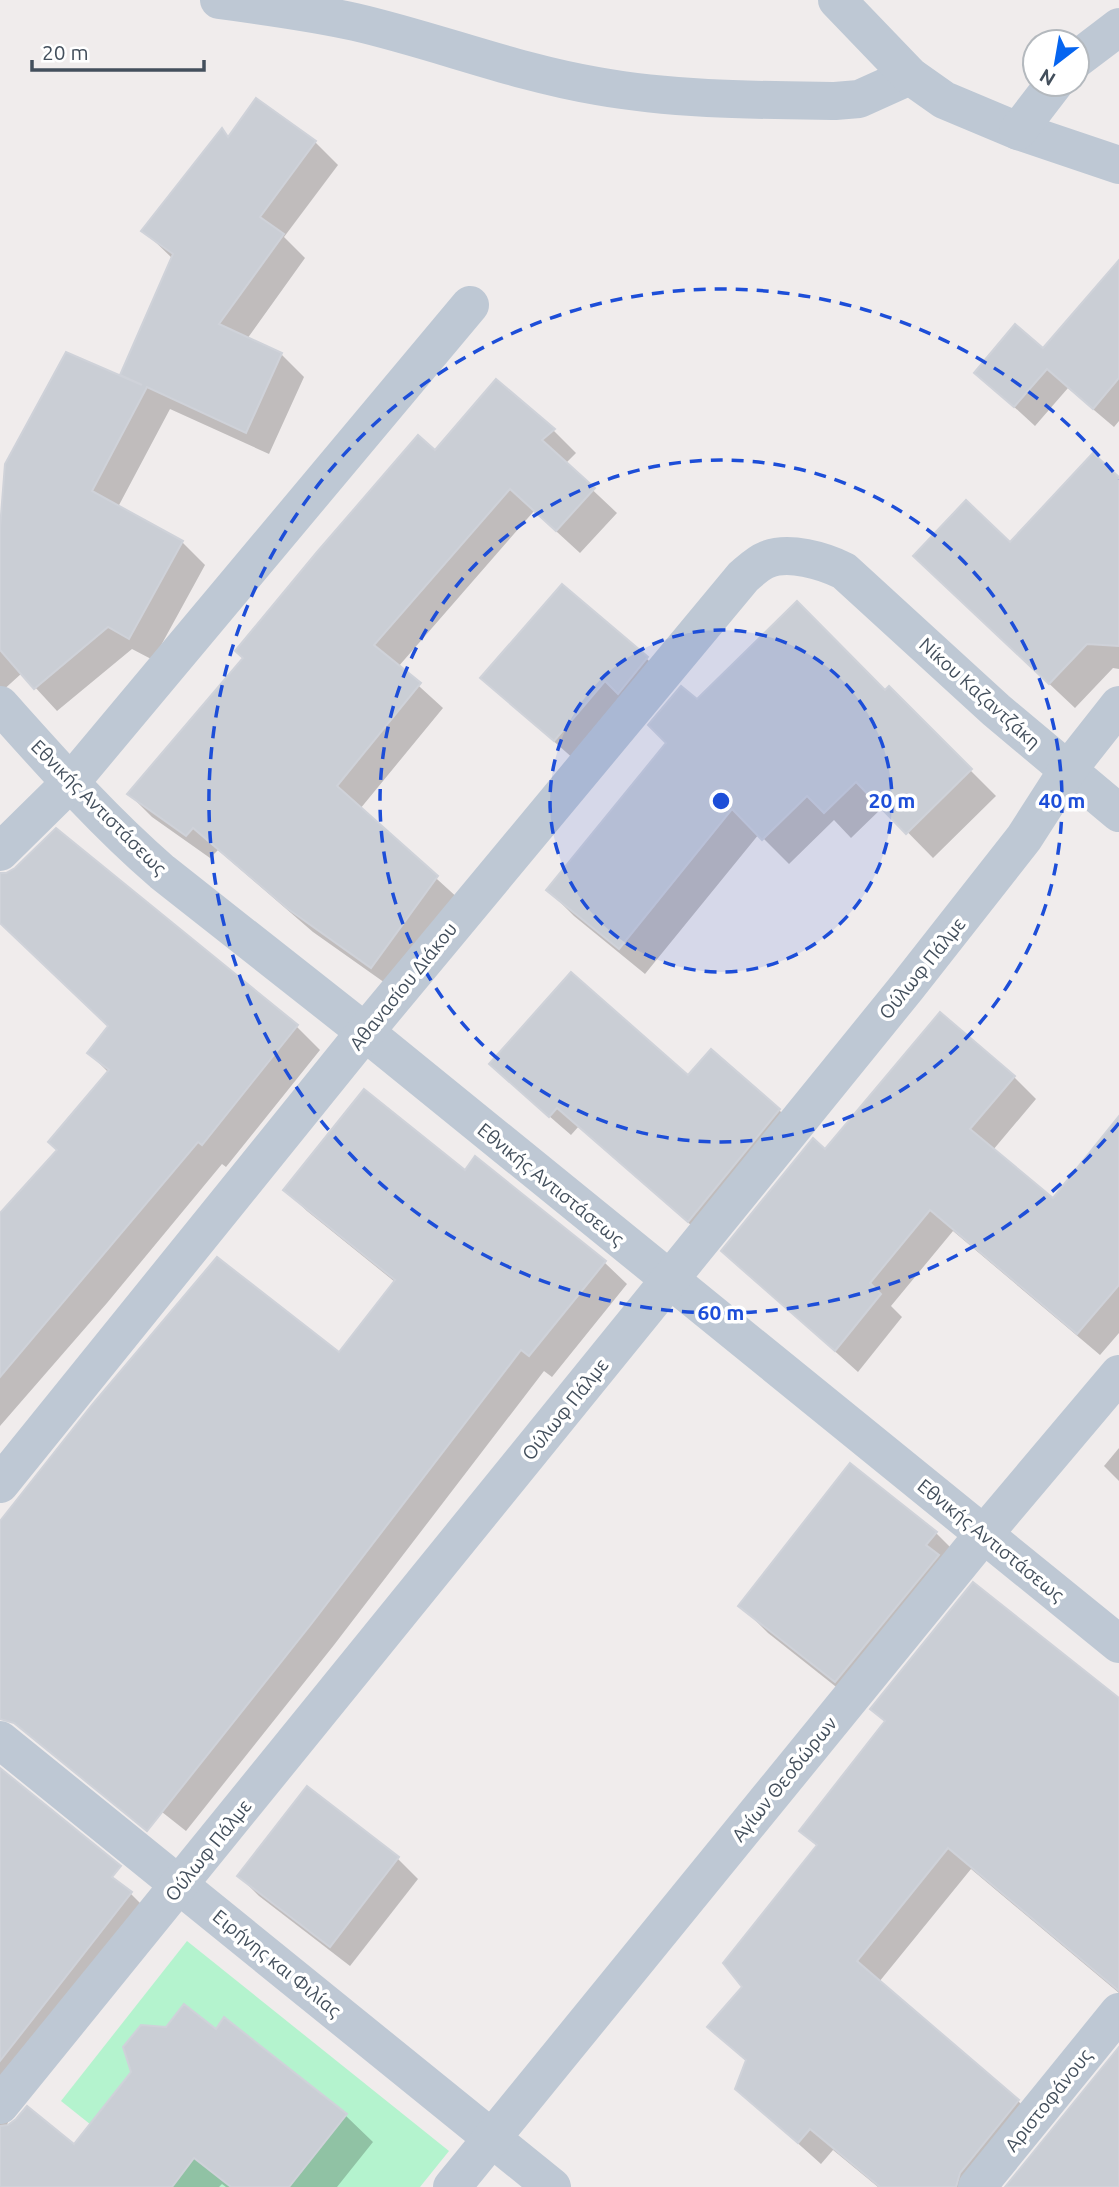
<svg xmlns="http://www.w3.org/2000/svg" width="1119" height="2187" font-family="Ubuntu,sans-serif">
	<rect width="100%" height="100%" fill="#f0ecec"/>
	<path fill="#b4f3ce" d="M187,1941l262,210 -29,36h-251l-108,-86z"/>
	<g fill="#0003">
		<path d="M229,138l86,4 23,23 -54,72 21,21 -58,81 34,15 23,23 -35,77 -99,-45 -52,98 64,35 23,23 -52,95 -21,-11 -75,62 -35,-38 -22,20v-163l127,-149 -5,-7 51,-115 -29,-28z"/>
		<path d="M1119,263v158l-5,6 -46,-39 -33,38 -59,-54 68,-21z"/>
		<path d="M553,430l23,23 -11,11 52,49 -37,40 -46,-42 -136,156 45,41 -83,101 100,91 -65,90 -82,-58 -95,-82 -8,8 -58,-41 -23,-23 307,-341z"/>
		<path d="M1119,480v189l-6,-1 -38,40 -135,-127 70,-36z"/>
		<path d="M647,659l20,20 -92,81 -93,-82z"/>
		<path d="M889,689l107,107 -63,62 -50,-51 -32,31 -17,-18 -45,44 -30,-30 -114,140 -71,-58 -26,-26 120,-148 29,-40 188,-9z"/>
		<path d="M56,830l241,197 23,23 -94,117 -4,-3 -115,139 -107,123v-211l58,-65 51,-77 -20,-20 21,-26 -110,-105v-47h7l9,-6z"/>
		<path d="M688,1077l91,33 20,20 -90,111 -130,-115 -8,9 -60,-52z"/>
		<path d="M1014,1077l22,22 -43,51 61,51 65,-82v214l-19,22 -147,-124 -62,75 11,11 -44,55 -135,-121 103,-99z"/>
		<path d="M476,1158l129,105 22,21 -75,93 -8,-6 -210,274 -148,186 -186,-147v-160l340,-170 55,-72 -88,-71 -22,-21 181,-18z"/>
		<path d="M1119,1448v33l-15,-15z"/>
		<path d="M936,1533l28,28 -100,148 -96,-76 -28,-28z"/>
		<path d="M1119,1700v293l-148,-124 -92,113 139,119 22,22 -51,64h-111l-45,-37 -12,14 -84,-75 10,-27 -37,-35 34,-40 74,-140 -17,-16 85,-108 -14,-14z"/>
		<path d="M307,1789l91,70 20,20 -68,87 -91,-70 -20,-20z"/>
		<path d="M0,1791l131,103 27,27 -148,197 -5,11 69,17 142,-115 9,-11 121,96 27,26 -36,45h-111l-4,-3 -3,3h-219z"/>
	</g>
	<g fill="#caced5" stroke="#cfd2d9" stroke-width="2">
		<path d="M256,98l60,43 -56,76 24,17 -65,90 63,29 -36,80 -99,-46 -55,104 91,50 -54,98 -21,-12 -74,62 -34,-39v-122l5,-64 61,-112 76,33 -22,-10 53,-121 -32,-23 81,-103 6,9z"/>
		<path d="M1119,260v118l-26,31 -46,-40 -33,38 -40,-34 41,-49 28,24z"/>
		<path d="M496,379l59,50 -13,11 53,48 -39,43 -46,-42 -136,156 47,38 -84,103 101,90 -67,92 -83,-59 -95,-81 -7,8 -59,-42 116,-136 -8,-7 82,-99 101,-117 17,15z"/>
		<path d="M1093,453l26,24v169l-32,-2 -38,40 -136,-128 53,-56 44,42z"/>
		<path d="M562,584l86,73 -30,37 -13,-13 -51,60 -74,-63z"/>
		<path d="M797,601l88,89 4,-4 83,83 -66,65 -50,-52 -32,31 -17,-17 -45,44 -30,-31 -113,140 -73,-59 120,-147 -18,-18 33,-39 16,13z"/>
		<path d="M56,828l242,197 -96,120 -4,-3 -198,235v-164l57,-63 -9,-8 61,-72 -22,-17 21,-27 -108,-103v-50h6l9,-5z"/>
		<path d="M571,972l117,103 23,-26 69,60 -92,113 -131,-114 -8,9 -60,-53z"/>
		<path d="M940,1012l75,64 -45,53 83,69 66,-82v169l-42,49 -147,-124 -60,73 11,11 -46,57 -114,-100 92,-113 12,11z"/>
		<path d="M364,1089l101,81 10,-14 131,105 -77,95 -8,-6 -209,273 -165,208 -133,-108 -14,-4v-198l92,-116 125,-148 122,95 56,-72 -112,-90z"/>
		<path d="M850,1463l87,69 -11,13 13,10 -104,127 -97,-76z"/>
		<path d="M973,1582l146,116v293l-171,-143 -91,113 162,139 -59,73 -4,14h-76l-70,-58 -12,14 -63,-54 11,-29 -39,-33 35,-40 -19,-24 94,-118 -18,-14 86,-110 -15,-12z"/>
		<path d="M0,1768l121,98 -9,11 20,15 -132,169z"/>
		<path d="M307,1786l92,71 -69,90 -93,-71z"/>
		<path d="M184,2004l32,25 8,-12 123,97 -58,73h-58l-37,-29 -22,29h-172v-61l8,-1 8,-6 11,-13 47,38 57,-72 -8,-25 18,-22 25,2z"/>
		<path d="M1119,2047v140h-114z"/>
	</g>
	<g fill="none" stroke-linecap="round" stroke-linejoin="round">
		<g stroke="#bec8d4" stroke-width="38">
			<path d="M219,0c46,6 91,12 136,22 82,19 159,50 242,64 78,14 159,14 238,15l24,-2 51,-23"/>
			<path d="M837,0l73,76 34,24 74,31 101,34"/>
			<path d="M1077,59l42,-32"/>
			<path d="M1018,131l36,-47"/>
			<path d="M0,705c52,58 103,116 162,167l203,160 754,612"/>
			<path d="M0,852l70,-69 400,-478"/>
			<path d="M0,1484l365,-452 378,-455c7,-6 15,-14 23,-17 22,-10 58,1 78,11l152,139 123,103"/>
			<path d="M0,1740l552,447"/>
			<path d="M0,2105l907,-1118 117,-149 43,-67 52,-66"/>
			<path d="M452,2187l532,-653 135,-160"/>
			<path d="M977,2187l142,-175"/>
		</g>
	</g>
	<circle cx="721" cy="801" r="171" fill="#1d4ed8" fill-opacity=".12"/>
	<g fill="none" stroke="#1d4ed8" stroke-width="3.5" stroke-dasharray="12 9">
		<circle cx="721" cy="801" r="171"/>
		<circle cx="721" cy="801" r="341"/>
		<path d="M1119 1123A512 512 0 1 1 1119 479"/>
	</g>
	<g text-anchor="middle" stroke-width="7" stroke-linejoin="round" paint-order="stroke">
		<g font-size="19" fill="#434f5c" stroke="#fff">
			<text transform="translate(980 693) rotate(42)" y="7">Νίκου Καζαντζάκη</text>
			<text transform="translate(99 807) rotate(45)" y="7">Εθνικής Αντιστάσεως</text>
			<text transform="translate(922 968) rotate(-51)" y="7">Ούλωφ Πάλμε</text>
			<text transform="translate(403 986) rotate(-51)" y="7">Αθανασίου Διάκου</text>
			<text transform="translate(551 1184) rotate(39)" y="7">Εθνικής Αντιστάσεως</text>
			<text transform="translate(565 1409) rotate(-51)" y="7">Ούλωφ Πάλμε</text>
			<text transform="translate(991 1540) rotate(39)" y="7">Εθνικής Αντιστάσεως</text>
			<text transform="translate(784 1779) rotate(-51)" y="7">Αγίων Θεοδώρων</text>
			<text transform="translate(208 1850) rotate(-51)" y="7">Ούλωφ Πάλμε</text>
			<text transform="translate(277 1963) rotate(39)" y="7">Ειρήνης και Φιλίας</text>
			<text transform="translate(1048 2100) rotate(-51)" y="7">Αριστοφάνους</text>
		</g>
	</g>
	<circle cx="721" cy="801" r="10" fill="#1d4ed8" stroke="#fff" stroke-width="3.5"/>
	<g font-size="21" text-anchor="middle" font-weight="bold" fill="#1d4ed8" stroke="#fff" stroke-width="7" stroke-linejoin="round" paint-order="stroke">
		<text x="892" y="808">20 m</text>
		<text x="1062" y="808">40 m</text>
		<text x="721" y="1320">60 m</text>
	</g>
	<g transform="translate(1056 63) rotate(211)"><circle r="33" fill="#ffffff" stroke="#b4b9be" stroke-width="2"/>
	<path d="M0-5L12 26L0 18L-12 26Z" fill="#0665f0"/>
	<text y="-10" font-size="19" font-weight="bold" text-anchor="middle" fill="#434f5c">N</text>
	</g>
	<path d="M32 60v10h172v-10" fill="none" stroke="#434f5c" stroke-width="3.5"/>
	<text x="42" y="60" font-size="21" fill="#434f5c" stroke="#ffffff" stroke-width="5" paint-order="stroke">20 m</text>
</svg>
